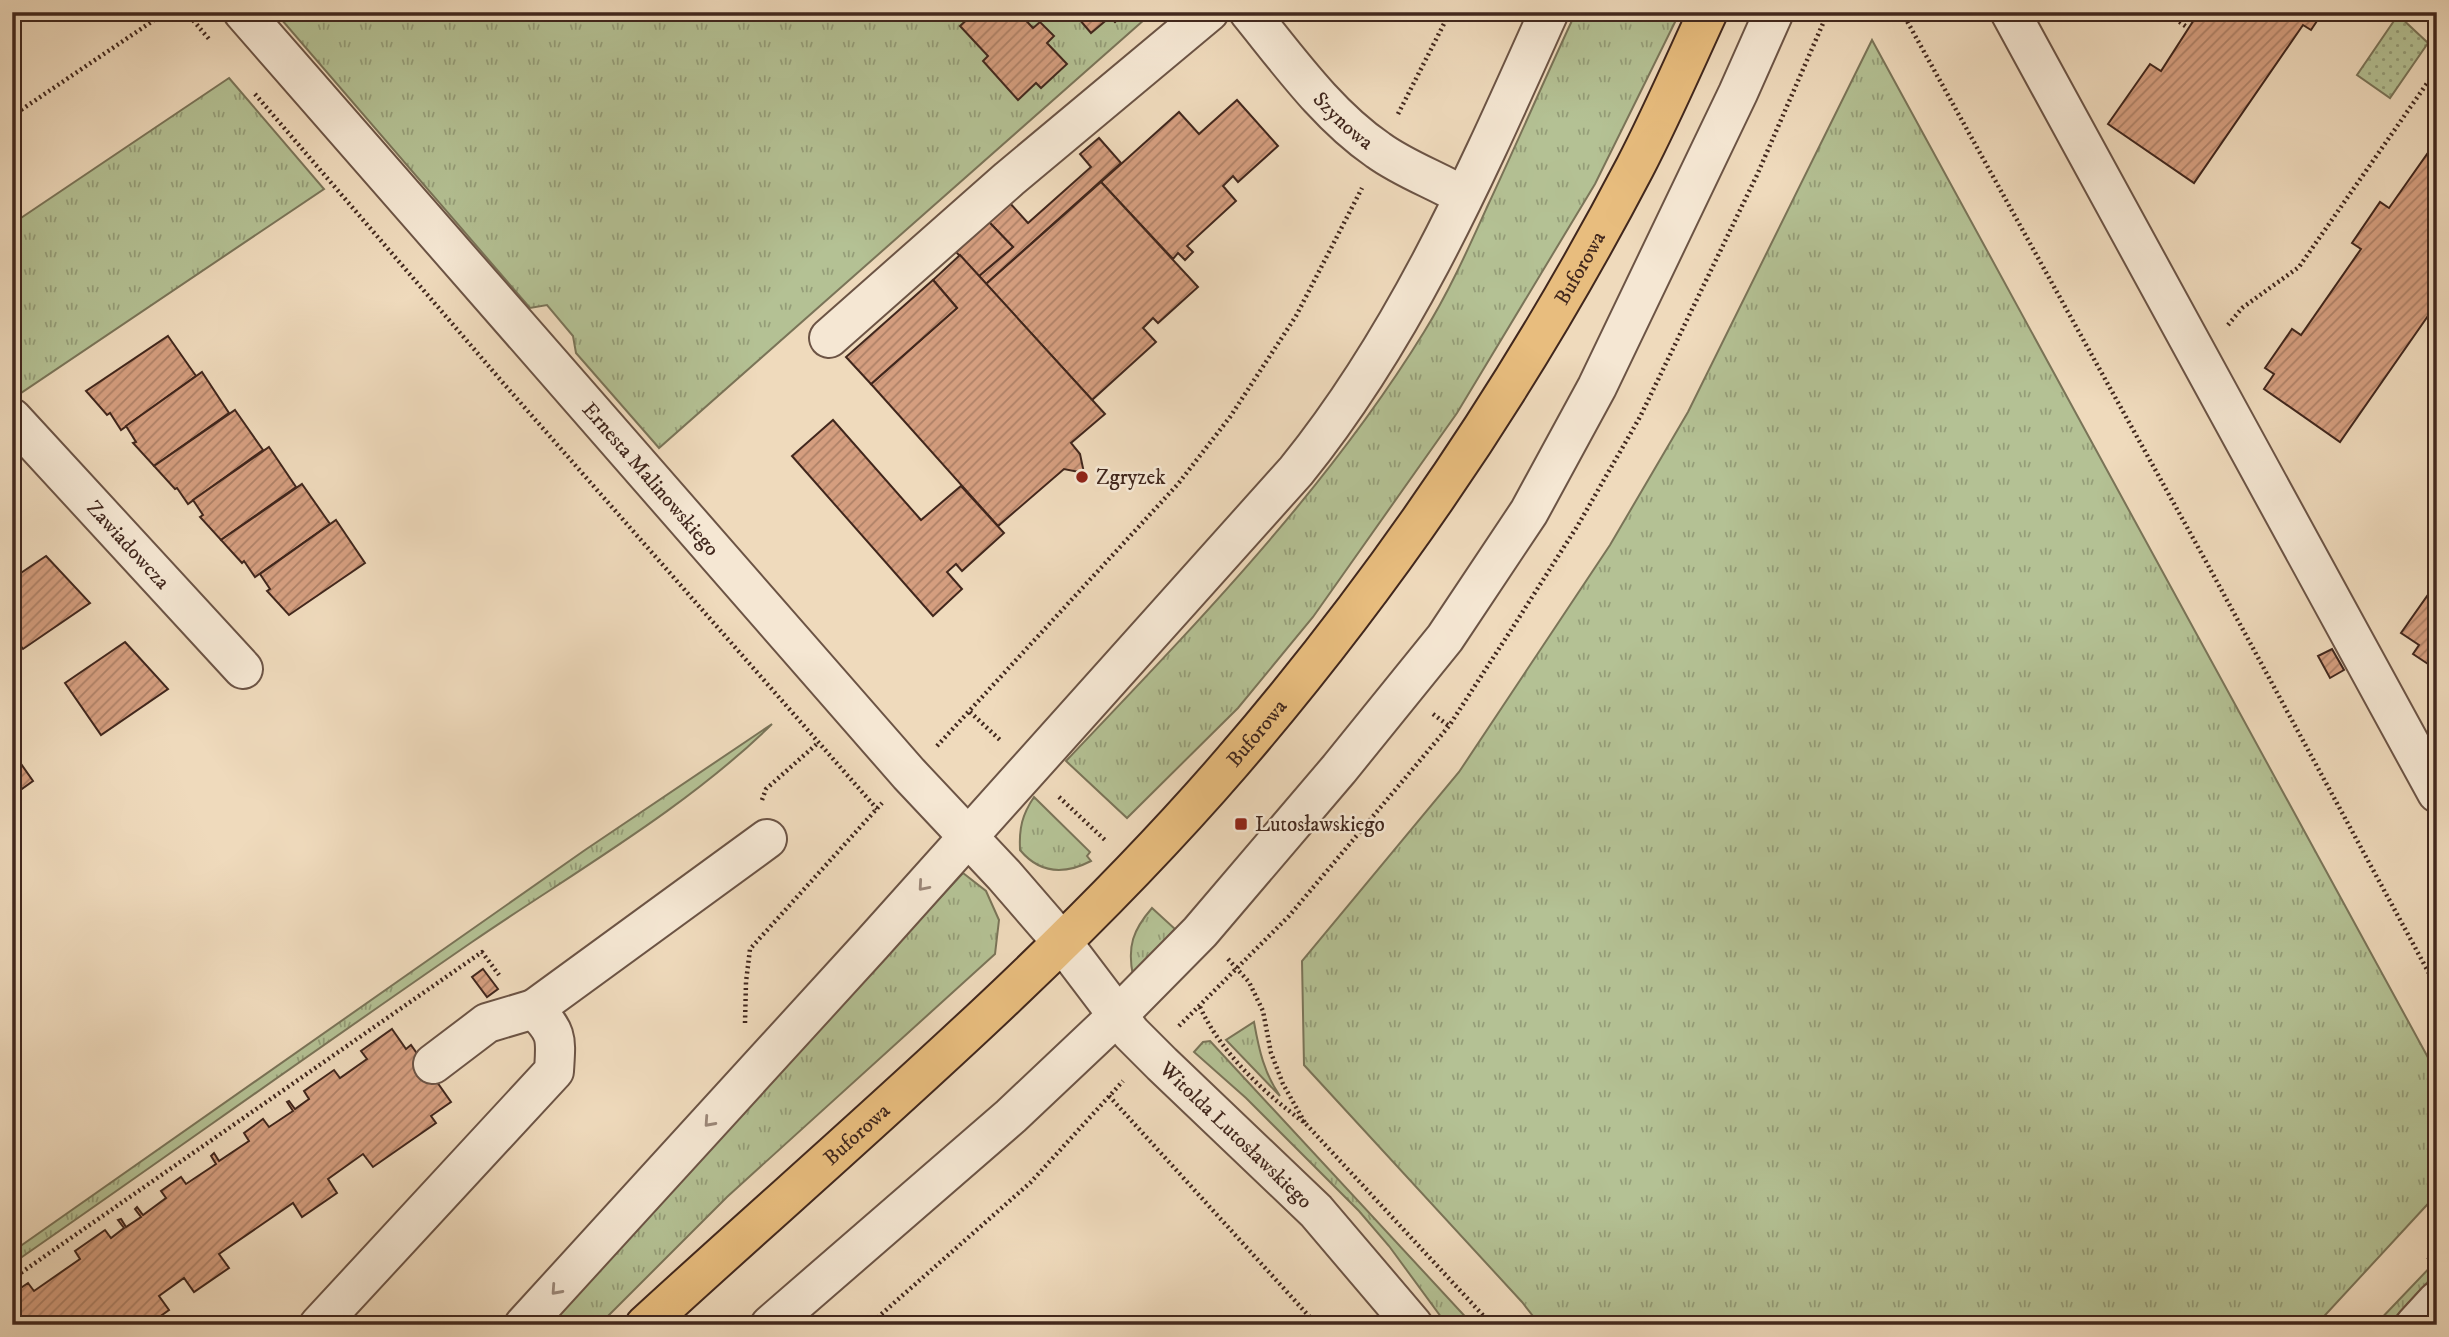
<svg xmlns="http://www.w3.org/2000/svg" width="2449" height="1337" font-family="'IM FELL DW Pica',serif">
	<defs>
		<pattern id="grass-tufts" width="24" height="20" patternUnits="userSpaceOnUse" patternTransform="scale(1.75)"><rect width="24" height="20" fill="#b4c194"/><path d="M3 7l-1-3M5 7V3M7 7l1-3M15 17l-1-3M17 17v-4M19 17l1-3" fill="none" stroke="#949d78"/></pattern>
		<pattern id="park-dots" width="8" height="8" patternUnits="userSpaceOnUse" patternTransform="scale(1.75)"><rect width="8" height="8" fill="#b4c194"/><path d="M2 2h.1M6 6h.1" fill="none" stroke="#949d78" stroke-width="1.8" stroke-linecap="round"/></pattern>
		<pattern id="building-hatch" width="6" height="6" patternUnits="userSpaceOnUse" patternTransform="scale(1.75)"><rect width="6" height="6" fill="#d59e7f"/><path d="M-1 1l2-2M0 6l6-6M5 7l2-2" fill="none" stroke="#ae8167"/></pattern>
	</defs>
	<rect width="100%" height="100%" fill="#efdabc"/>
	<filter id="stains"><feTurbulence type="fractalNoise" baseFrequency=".00286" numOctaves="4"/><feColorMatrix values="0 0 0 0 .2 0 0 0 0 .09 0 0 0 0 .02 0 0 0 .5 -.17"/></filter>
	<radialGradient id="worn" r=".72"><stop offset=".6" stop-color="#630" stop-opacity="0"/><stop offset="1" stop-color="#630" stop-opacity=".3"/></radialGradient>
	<g fill="url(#grass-tufts)" stroke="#7a7458" stroke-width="2">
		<path d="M275,12h878l-494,436 -83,-95 -3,-17 -26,-31 -17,3z"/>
		<path d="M1576,12h104l-85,172 -138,229 -144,204 -75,91 -111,110 -61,-57c128,-135 260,-270 358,-429 25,-40 45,-85 64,-127 30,-64 58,-129 88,-193z"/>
		<path d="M1872,40l565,1034v120l-121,131h-776l-18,-23 -218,-237 -2,-104 157,-189 151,-227 78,-133z"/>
		<path d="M229,78l95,111 -312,210v-175z"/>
		<path d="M772,724c-85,84 -201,150 -300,218 -154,106 -306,215 -460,322v-12l573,-402z"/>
		<path d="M1034,797l56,55 -3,4 4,5c-27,14 -51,13 -71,-11 -1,-22 2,-35 14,-53z"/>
		<path d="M963,873l23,18 13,29 -4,34 -268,243 -128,128h-55z"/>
		<path d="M1152,908l23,21 -42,47c-6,-30 0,-46 19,-68z"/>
		<path d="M1254,1022c5,28 10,51 26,74l-54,-56z"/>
		<path d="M1210,1041l263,284h-26l-58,-79 -30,-35 -113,-113 -52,-46 9,-10z"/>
		<path d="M2437,1260v12l-47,51 -15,2z"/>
	</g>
	<path fill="url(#park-dots)" stroke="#7a7458" stroke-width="2" d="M2398,15l30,28 -38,55 -33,-23z"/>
	<g fill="url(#building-hatch)" stroke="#41271d" stroke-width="2">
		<path d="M975,12h43l15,16 7,-6 14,14 -7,7 20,21 -26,24 -5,-5 -18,17 -35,-39 5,-5 -28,-30z"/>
		<path d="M1073,12h52l-10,10 -5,-5 -19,16z"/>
		<path d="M2199,12h124l-12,18 -8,-5 -109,158 -86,-59 42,-60 11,7z"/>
		<path d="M1237,100l41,46 -40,36 -5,-6 -10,10 13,15 -49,45 6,6 -8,8 -7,-7 -5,6 -72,-77 78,-70 20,22z"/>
		<path d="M1099,138l22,25 -135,121 -7,-8 34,-29 -24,-25 20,-20 19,21 63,-56 -11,-13z"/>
		<path d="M2437,140v163l-97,139 -76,-53 10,-15 -9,-6 27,-39 9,6 60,-86 -9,-6 28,-41 9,6z"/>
		<path d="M1101,182l97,105 -40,36 -5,-5 -10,10 13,14 -64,58 -106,-116z"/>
		<path d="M989,222l24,25 -34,29 -23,-24z"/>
		<path d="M960,255l145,159 -34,29 9,11 4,19 -20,-4 -66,57 -127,-142 86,-76 -24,-28z"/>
		<path d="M933,280l24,28 -86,76 -25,-27z"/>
		<path d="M168,336l28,40 -75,54 -11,-17 -3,2 -21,-24z"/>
		<path d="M202,372l27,41 -75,53 -21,-23 3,-1 -10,-16z"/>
		<path d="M235,410l28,40 -75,54 -11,-16 -2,1 -21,-23z"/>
		<path d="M833,420l88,100 40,-34 43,47 -42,38 -6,-7 -9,8 15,17 -29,27 -141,-160z"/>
		<path d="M269,447l27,40 -75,53 -21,-23 3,-2 -10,-15z"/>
		<path d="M302,484l28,40 -75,53 -11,-16 -2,2 -21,-23z"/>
		<path d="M336,520l29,43 -76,52 -22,-24 3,-2 -10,-15z"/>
		<path d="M46,556l44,47 -67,46 -11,-15v-55z"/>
		<path d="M2437,582v88l-24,-16 6,-9 -18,-12z"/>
		<path d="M125,642l43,47 -67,46 -36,-52z"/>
		<path d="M2332,649l12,21 -14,8 -12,-22z"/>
		<path d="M12,751l21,30 -21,15z"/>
		<path d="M483,969l15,20 -11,8 -15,-20z"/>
		<path d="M392,1029l14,20 5,-4 40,57 -20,14 5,7 -63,44 -10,-13 -35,25 9,14 -35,24 -9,-14 -74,51 10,14 -35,24 -10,-14 -25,18 10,14 -21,15h-21l-3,-4 -6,4h-106v-31l16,-11 6,8 46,-32 -5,-8 30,-21 6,8 13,-10 -6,-8 3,-1 5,8 15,-10 -6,-8 2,-2 6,8 23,-17 -5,-7 20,-14 5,7 30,-20 -5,-8 3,-3 5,8 30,-20 -5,-8 19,-14 6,8 24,-16 -6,-9 2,-1 6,8 14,-10 -5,-8 30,-21 6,8 27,-19 -6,-8z"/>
	</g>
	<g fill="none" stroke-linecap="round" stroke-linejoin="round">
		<g stroke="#6c5445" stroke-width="42">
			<g id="minor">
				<path id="s1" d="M243,12l666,762 95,101 58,67 69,91 31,31 154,147 97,114"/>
				<path id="s2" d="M1249,12c39,48 78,103 129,138 26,19 58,30 85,46"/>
				<path d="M2010,12l427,781"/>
				<path d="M829,338l180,-159 200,-167"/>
				<path id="s3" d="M12,418l231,251"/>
				<path d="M534,1009l233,-170"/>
				<path d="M319,1325l235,-254c2,-33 4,-38 -20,-62l-47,14 -54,41"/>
				<path d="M524,1325l348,-381 424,-473c111,-137 181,-299 253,-459"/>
				<path d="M770,1325l241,-209 107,-101 82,-83 139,-163 106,-131 84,-126 68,-125 141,-294 36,-81"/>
				<path d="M2415,1325l22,-24"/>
			</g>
		</g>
		<g stroke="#41271d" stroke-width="42">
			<g id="major">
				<path id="s4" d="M645,1325c198,-182 411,-359 587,-563 156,-181 292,-383 403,-595 26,-50 49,-103 73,-155"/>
			</g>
		</g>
		<g stroke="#41271d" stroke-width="4.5" stroke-dasharray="2 3.5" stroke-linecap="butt">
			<path d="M186,12l23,27"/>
			<path d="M1902,12l307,555 228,421"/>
			<path d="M2166,12l22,16"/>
			<path d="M255,94l249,290 373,425"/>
			<path d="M1398,114l52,-102"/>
			<path d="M12,116l154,-104"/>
			<path d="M2228,325l14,-17 57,-41 138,-198"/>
			<path d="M970,712l30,28"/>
			<path d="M1433,714l16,12"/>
			<path d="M937,746l241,-262 52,-67 66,-101 66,-128"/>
			<path d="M1059,797l47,44"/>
			<path d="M762,800l4,-11 53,-47"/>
			<path d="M1228,959l21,23 14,29 8,42 12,31 22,39"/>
			<path d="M1200,1007c21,46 65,87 105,116l187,202"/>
			<path d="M745,1023l1,-41 4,-33 132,-146"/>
			<path d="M1179,1026l110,-110 160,-190 64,-99 65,-102 62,-108 117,-242 71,-163"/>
			<path d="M1109,1096l208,229"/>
			<path d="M2428,1260l9,-9"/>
			<path d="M12,1279l470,-327 17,23"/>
			<path d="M869,1325l162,-143 92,-101"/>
		</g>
		<use href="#minor" stroke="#f5e7d3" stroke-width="38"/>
		<use href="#major" stroke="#e8bd7e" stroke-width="38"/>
	</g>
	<defs><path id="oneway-chevron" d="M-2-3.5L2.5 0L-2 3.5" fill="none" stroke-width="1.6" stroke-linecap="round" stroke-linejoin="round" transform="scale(1.75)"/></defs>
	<g stroke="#9b8778">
		<use href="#oneway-chevron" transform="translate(923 886) rotate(131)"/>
		<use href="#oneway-chevron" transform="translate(709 1122) rotate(132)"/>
		<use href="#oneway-chevron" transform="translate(556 1290) rotate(132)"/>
	</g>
	<g fill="#8f2418" stroke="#f5e7d3" stroke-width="2.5">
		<circle cx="1082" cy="477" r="7"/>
		<rect x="1234" y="817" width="14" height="14" rx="3.5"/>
	</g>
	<g text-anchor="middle" stroke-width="5" stroke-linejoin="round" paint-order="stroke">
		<g font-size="21" fill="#41271d" stroke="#f5e7d3">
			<text dy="7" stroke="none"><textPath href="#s2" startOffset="144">Szynowa</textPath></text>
			<text dy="7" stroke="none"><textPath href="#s4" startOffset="1419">Buforowa</textPath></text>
			<text dy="7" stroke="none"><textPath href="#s1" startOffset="620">Ernesta Malinowskiego</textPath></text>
			<text dy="7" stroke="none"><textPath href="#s3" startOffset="172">Zawiadowcza</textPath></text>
			<text dy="7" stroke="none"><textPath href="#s4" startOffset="852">Buforowa</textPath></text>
			<text dy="7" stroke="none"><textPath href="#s4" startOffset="285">Buforowa</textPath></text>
			<text dy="7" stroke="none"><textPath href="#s1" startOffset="1500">Witolda Lutosławskiego</textPath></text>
		</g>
		<g font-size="21" fill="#41271d" stroke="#f5e7d3" text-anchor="start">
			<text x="1096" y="484">Zgryzek</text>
			<text x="1255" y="831">Lutosławskiego</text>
		</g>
	</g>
	<rect width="2449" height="1337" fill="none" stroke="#efdabc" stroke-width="42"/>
	<rect x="14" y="14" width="2421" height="1309" fill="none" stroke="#41271d" stroke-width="3.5"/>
	<rect x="21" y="21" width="2407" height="1295" fill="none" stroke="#41271d" stroke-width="2"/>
	<rect width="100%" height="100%" filter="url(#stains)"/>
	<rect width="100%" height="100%" fill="url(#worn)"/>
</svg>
